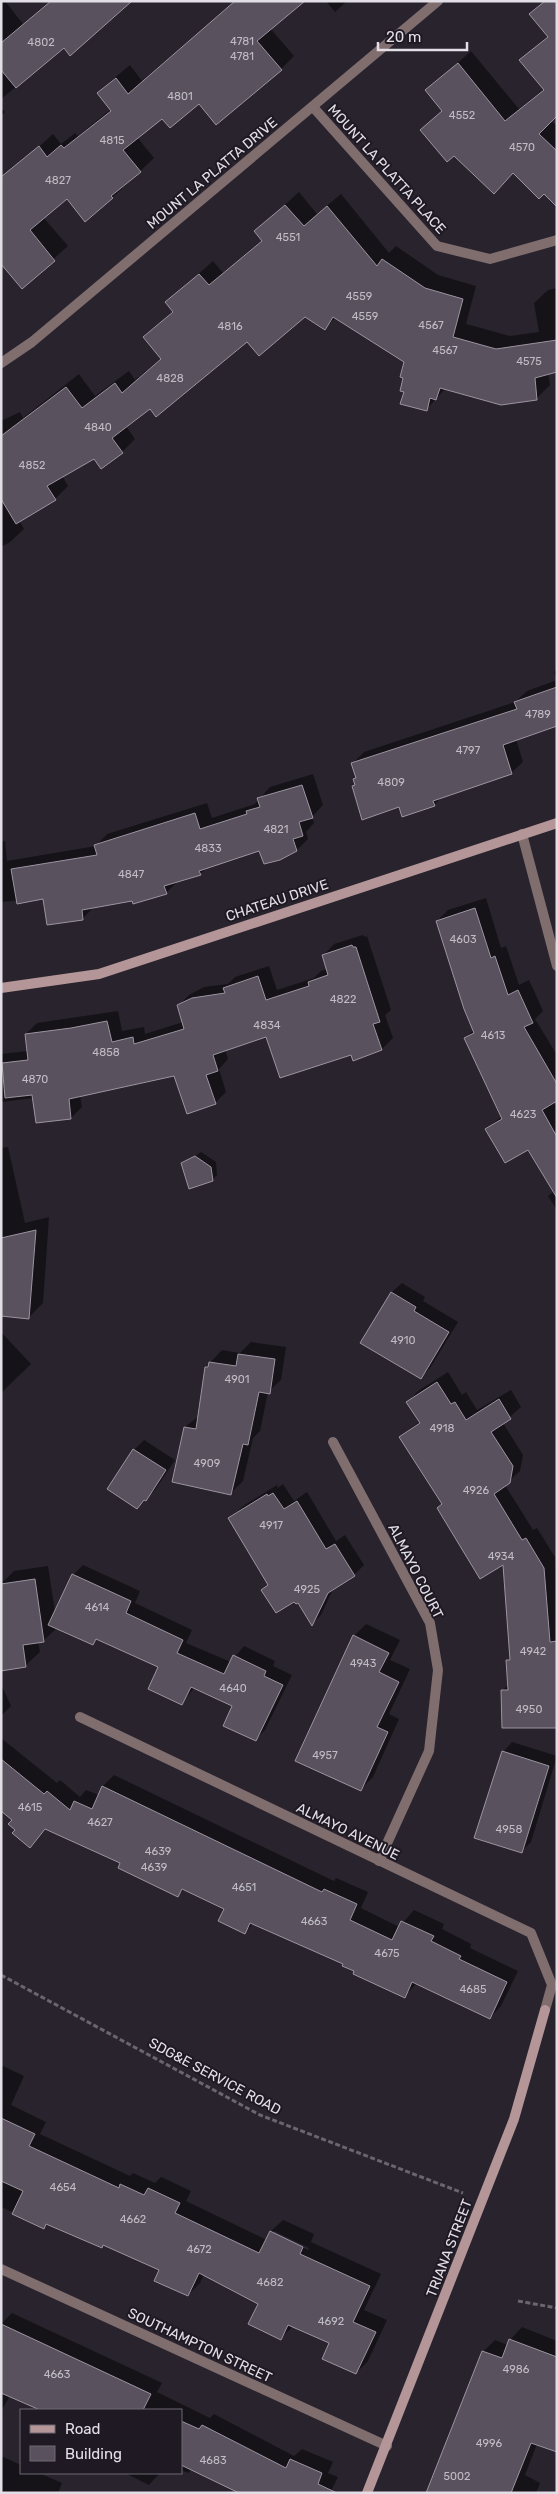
<svg xmlns="http://www.w3.org/2000/svg" width="558" height="2494" font-family="Rubik,sans-serif">
	<rect width="100%" height="100%" fill="#28232d"/>
	<g fill="#0007" fill-rule="evenodd">
		<path d="M5,1l18,23 27,-23h80l-66,46 -63,52v-95z"/>
		<path d="M235,1l35,27 24,28 -13,13 -119,48 -25,20 17,21 -42,40 -45,-1 -24,20 25,29 -46,41 -1,-124 32,-29 8,10 14,-11 3,3 33,-27 -13,-16 14,-13 18,-15 12,16z"/>
		<path d="M326,1h21l-12,11z"/>
		<path d="M544,1h13l-6,120 6,5v72l-43,-26 -60,-17 -32,-25 21,-20 -16,-20 44,-39 48,58 25,-20 -23,-29 27,-24 -17,-22z"/>
		<path d="M1,108l4,4 -4,4z"/>
		<path d="M299,192l18,22 24,-20 48,59 7,-7 42,29 38,11 -10,38 44,12 29,-4 -5,-29 14,-13 9,-2v83l-9,1 2,13 -13,13 -36,5 -55,-15 -20,22 -21,-19 1,-29 -70,-45 -12,12 -19,-13 -57,24 -122,86 9,13 -13,13 -28,5 -32,19 6,10 -13,13 -36,21 5,9 -14,13 -9,5v-126l19,-9 3,6 56,-44 16,22 34,-25 6,9 27,-22 -17,-21 29,-27 -7,-8 46,-41 10,12 40,-33 -7,-9z"/>
		<path d="M557,669v56l-41,14 7,23 -12,11 -68,23 -9,9 -35,1 -46,-19 4,-10 -4,-14 11,-11 151,-50 12,-11 30,-11 -3,-8z"/>
		<path d="M313,774l10,31 -11,12 2,6 -8,9 2,7 -11,11 -37,-1 -52,18 -8,7 -23,8 -11,11 -72,14 -11,11 -39,-20 -43,4v-60l4,-1 2,20 89,-15 11,-12 100,-31 5,15 43,-14 15,-17z"/>
		<path d="M486,898l15,50 5,-2 13,39 10,-5 14,31 -8,8 22,36v45l-4,2 4,5v103l-9,-14 6,-5 -26,-43 -41,-19 15,-13 -36,-78 8,-9 -37,-108 11,-11z"/>
		<path d="M363,935l2,2 2,-1 24,74 -6,5 8,23 -11,11 -28,10 -2,-6 -85,-17 -42,13 3,10 -9,10 7,23 -11,11 -41,-28 -94,20 2,12 -11,11 -37,-20 -33,4v-48l27,-3 -2,-17 11,-11 81,-12 4,20 22,-4 1,7 38,-12 -5,-16 11,-11 15,-8 24,-3 7,-7 34,-11 8,24 37,-12 7,-7 6,-2 -4,-13 11,-12z"/>
		<path d="M8,1147l17,76 24,-6 -6,86 -14,14 -28,-2v-167z"/>
		<path d="M201,1152l15,10 1,13 -5,5 -29,-16z"/>
		<path d="M402,1283l23,14 -2,4 35,21 -28,46 -9,10 -59,-35 30,-51z"/>
		<path d="M1,1332l30,32 -30,29z"/>
		<path d="M251,1342l35,5 -5,33 -13,12 -8,39 -7,7 -10,43 -12,12 -46,-66 14,-11 7,-49 16,-17 18,3z"/>
		<path d="M448,1372l14,23 4,-3 11,18 34,-20 10,17 -18,16 20,32 -3,16 -15,14 28,45 4,-2 18,29 2,27v143l-55,-36 7,-7 -2,-23 4,-4 -7,-94 -61,-60 -43,-66 20,-16 -12,-19 10,-11z"/>
		<path d="M144,1440l31,20 -20,30 -18,17 -3,-57z"/>
		<path d="M283,1484l11,17 13,-9 29,49 9,-6 19,30 -10,10 -20,12 -13,28 -9,9 -14,-23 -35,-11 6,-6 -36,-68 10,-10 34,-21 1,3z"/>
		<path d="M83,1565l57,26 -5,12 57,27 -6,13 45,19 13,-16 31,15 -2,5 19,9 -27,55 -10,10 -21,-34 -39,-19 -13,16 -22,-36 -62,-29 -5,6 -36,-16 -13,12 -6,1 2,11 -14,13 -25,4v-85l13,-13 34,-5 7,46 18,-37z"/>
		<path d="M366,1624l34,16 -10,20 20,9 -21,45 10,5 -26,58 -12,12 -7,-153z"/>
		<path d="M1,1684l10,22 -10,10z"/>
		<path d="M1,1738l56,45 3,-3 20,17 6,-7 13,5 4,-9 11,-11 220,106 2,-3 32,14 -7,16 38,19 15,-17 30,14 -2,5 29,15 -1,4 48,23 -17,35 -11,12 -73,-35 -12,13 -60,-32 -91,-41 -9,9 -19,-24 -41,-19 -7,6 -56,-33 -76,-34 -16,18 -13,-16 -3,-10 -13,-11z"/>
		<path d="M512,1742l45,14 -26,86 -10,10 -18,-100z"/>
		<path d="M1,2065l23,11 -13,29 35,17 -6,12 90,42 3,-3 22,10 6,-6 30,14 -5,10 81,39 4,-9 12,-11 31,14 -3,8 70,32 -17,36 23,10 -19,41 -12,12 -25,-30 -38,-17 -12,12 -21,-35 -56,-29 -4,9 -12,12 -27,-26 -57,-25 -56,-20 -4,3 -43,-20zM274,2231l35,17 -1,2 -34,-16z"/>
		<path d="M12,2313l150,70 -5,9 53,26 4,-4 80,42 8,-7 31,13 -5,11 10,4 -8,16 -138,-24 -4,4 -7,-3v-60h-138l-33,-14 -9,15v-87z"/>
		<path d="M522,2327l35,14v110l-20,-7 -12,31 15,8 -4,10h-108l55,-141 12,-12 13,5 3,-6z"/>
		<path d="M1,2456l20,9v8h18l23,10 -4,10h-57z"/>
		<path d="M125,2473h35l-11,12z"/>
	</g>
	<g fill="#59525e" stroke="#9c94a1">
		<path d="M51,1h81l-62,55 -6,-8 -48,40 -15,-18v-27z"/>
		<path d="M235,1h70l-48,40 25,29 -66,55 -17,-21 -29,24 -8,-9 -39,31 18,22 -30,24 2,2 -28,24 -18,-23 -37,31 25,31 -33,28 -21,-25v-87l38,-31 8,11 14,-12 3,3 47,-37 -14,-18 19,-15 12,16z"/>
		<path d="M545,1h12v115l-18,18 18,17v56l-13,-13 -5,5 -26,-26 -19,21 -40,-38 -7,6 -27,-32 22,-19 -17,-21 33,-27 47,58 39,-31 -25,-30 29,-23 -19,-23z"/>
		<path d="M285,205l19,21 23,-20 50,60 5,-7 43,29 38,11 -10,38 43,12 61,-9v32l-22,6 2,22 -36,5 -61,-17 -4,12 -6,-2 -3,13 -27,-7 4,-12 -4,-1 3,-13 -3,-1 4,-15 -71,-45 -8,13 -20,-13 -46,39 -12,-14 -91,75 -6,-8 -38,29 11,15 -22,16 -7,-10 -47,27 9,14 -40,24 -15,-25v-63l65,-49 16,21 33,-25 7,10 39,-34 -18,-22 30,-25 -8,-10 34,-28 10,11 53,-44 -8,-10z"/>
		<path d="M557,687v39l-54,19 9,29 -79,27 2,5 -33,11 -3,-10 -37,13 -10,-34 3,-1 -2,-6 3,-1 -5,-15 166,-54 -3,-7z"/>
		<path d="M302,785l11,33 -14,4 4,14 -10,3 4,12 -17,9 -16,4 -5,-13 -60,20 2,4 -37,11 3,8 -34,10 -1,-3 -50,9 1,10 -36,5 -4,-26 -26,5 -6,-35 86,-14 -3,-10 101,-32 5,16 47,-15 -1,-3 14,-4 -3,-9z"/>
		<path d="M475,908l16,50 4,-2 13,39 10,-5 15,33 -9,4 33,57v17l-15,9 15,27v61l-29,-48 -23,13 -20,-34 17,-10 -38,-81 10,-5 -10,-24 -28,-88z"/>
		<path d="M352,945l1,2h3l24,75 -7,2 9,26 -29,11 -2,-6 -71,23 -14,-41 -53,18 5,16 -12,4 10,29 -29,10 -13,-38 -105,23 2,20 -35,4 -4,-28 -27,3 -3,-35 26,-3 -3,-26 46,-6 36,-7 5,21 21,-5 1,7 50,-15 -7,-24 15,-7 33,-5 -2,-5 35,-12 8,24 43,-14 -1,-4 20,-7 -6,-20z"/>
		<path d="M195,1156l16,11 2,14 -24,8 -8,-26z"/>
		<path d="M36,1230l-7,89 -28,-3v-78z"/>
		<path d="M391,1292l25,15 -2,4 35,21 -28,47 -61,-36z"/>
		<path d="M238,1354l37,5 -5,35 -11,-2 -11,53 -5,-1 -12,51 -59,-13 12,-55 12,2 9,-62h3l1,-5 27,4z"/>
		<path d="M437,1382l14,22 4,-2 11,18 33,-21 12,20 -20,13 22,34 -3,17 -16,11 28,46 4,-2 18,30 6,74 7,-1v87h-55l-1,-38h7l-2,-30h4l-7,-95 -23,14 -43,-71 5,-4 -43,-67 21,-14 -14,-21z"/>
		<path d="M133,1449l33,21 -20,31 -2,-1 -7,9 -30,-20z"/>
		<path d="M273,1493l11,16 13,-8 29,48 9,-5 20,32 -27,17 -16,33 -14,-23 -2,1 -2,-2 -18,11 -15,-23 7,-5 -40,-67 39,-24 1,2z"/>
		<path d="M72,1574l59,27 -5,12 57,27 -6,13 47,21 9,-19 33,16 -2,5 19,9 -27,56 -33,-15 9,-20 -41,-19 -9,18 -34,-16 10,-22 -62,-28 -3,6 -45,-20z"/>
		<path d="M35,1579l9,63 -21,3 3,22 -25,4v-87z"/>
		<path d="M353,1635l36,18 -10,19 20,10 -22,45 11,5 -27,59 -66,-30z"/>
		<path d="M502,1751l47,15 -27,87 -48,-15z"/>
		<path d="M1,1759l43,35 3,-3 23,19 4,-9 18,8 10,-23 220,106 2,-3 33,15 -7,16 42,20 9,-19 33,15 -3,5 30,15 -2,3 48,23 -17,37 -78,-37 -7,16 -52,-24 1,-3 -12,-5 1,-2 -93,-41 -5,11 -27,-13 6,-12 -42,-20 -4,8 -60,-29 2,-5 -75,-34 -15,19 -18,-15 3,-3 -7,-6 4,-4 -11,-9z"/>
		<path d="M1,2118l34,16 -6,12 90,42 1,-4 24,11 4,-7 32,15 -5,10 84,40 11,-22 33,16 -3,7 70,32 -17,36 23,10 -20,42 -34,-15 7,-16 -41,-18 -7,15 -33,-16 10,-20 -59,-31 -11,23 -34,-15 5,-11 -56,-25 -1,3 -56,-24 -2,5 -32,-15 11,-23 -22,-10z"/>
		<path d="M1,2324l150,70 -8,16h-103l-39,-17z"/>
		<path d="M509,2339l48,18v95l-26,-9 -20,50h-85l56,-142 20,7z"/>
		<path d="M181,2421l18,8 3,-4 84,43 4,-9 32,14 -4,11 19,9h-98l-58,-28z"/>
	</g>
	<g fill="none" stroke-linecap="round" stroke-linejoin="round">
		<g stroke="#6a656e" stroke-width="3" stroke-dasharray="5 2.5" stroke-linecap="butt">
			<path d="M1,1975l259,140 203,78"/>
			<path d="M518,2301l39,7"/>
		</g>
		<g stroke="#806d6e" stroke-width="10">
			<path d="M313,107l124,139 53,13 67,-19"/>
			<path d="M1,363l31,-21 406,-341"/>
			<path d="M522,834l35,132"/>
			<path d="M333,1442l97,181 8,47 -9,81 -50,110"/>
			<path d="M80,1717l451,216 21,52 -7,25"/>
			<path d="M1,2269l386,177"/>
		</g>
		<g stroke="#b59698" stroke-width="10">
			<path d="M1,988l98,-14 458,-151"/>
			<path d="M367,2493l147,-374 31,-109"/>
		</g>
	</g>
	<g text-anchor="middle" stroke-width="4" stroke-linejoin="round" paint-order="stroke">
		<g font-size="11" fill="#c0bcc5">
			<text x="242" y="45">4781</text>
			<text x="41" y="46">4802</text>
			<text x="242" y="60">4781</text>
			<text x="180" y="100">4801</text>
			<text x="462" y="119">4552</text>
			<text x="112" y="144">4815</text>
			<text x="522" y="151">4570</text>
			<text x="58" y="184">4827</text>
			<text x="288" y="241">4551</text>
			<text x="359" y="300">4559</text>
			<text x="365" y="320">4559</text>
			<text x="431" y="329">4567</text>
			<text x="230" y="330">4816</text>
			<text x="445" y="354">4567</text>
			<text x="529" y="365">4575</text>
			<text x="170" y="382">4828</text>
			<text x="98" y="431">4840</text>
			<text x="32" y="469">4852</text>
			<text x="538" y="718">4789</text>
			<text x="468" y="754">4797</text>
			<text x="391" y="786">4809</text>
			<text x="276" y="833">4821</text>
			<text x="208" y="852">4833</text>
			<text x="131" y="878">4847</text>
			<text x="463" y="943">4603</text>
			<text x="343" y="1003">4822</text>
			<text x="267" y="1029">4834</text>
			<text x="493" y="1039">4613</text>
			<text x="106" y="1056">4858</text>
			<text x="35" y="1083">4870</text>
			<text x="523" y="1118">4623</text>
			<text x="403" y="1344">4910</text>
			<text x="237" y="1383">4901</text>
			<text x="442" y="1432">4918</text>
			<text x="207" y="1467">4909</text>
			<text x="476" y="1494">4926</text>
			<text x="271" y="1529">4917</text>
			<text x="501" y="1560">4934</text>
			<text x="307" y="1593">4925</text>
			<text x="97" y="1611">4614</text>
			<text x="533" y="1655">4942</text>
			<text x="363" y="1667">4943</text>
			<text x="233" y="1692">4640</text>
			<text x="529" y="1713">4950</text>
			<text x="325" y="1759">4957</text>
			<text x="30" y="1811">4615</text>
			<text x="100" y="1826">4627</text>
			<text x="509" y="1833">4958</text>
			<text x="158" y="1855">4639</text>
			<text x="154" y="1871">4639</text>
			<text x="244" y="1891">4651</text>
			<text x="314" y="1925">4663</text>
			<text x="387" y="1957">4675</text>
			<text x="473" y="1993">4685</text>
			<text x="63" y="2191">4654</text>
			<text x="133" y="2223">4662</text>
			<text x="199" y="2253">4672</text>
			<text x="270" y="2286">4682</text>
			<text x="331" y="2325">4692</text>
			<text x="516" y="2373">4986</text>
			<text x="57" y="2378">4663</text>
			<text x="489" y="2447">4996</text>
			<text x="213" y="2464">4683</text>
			<text x="457" y="2480">5002</text>
		</g>
		<g font-size="14" fill="#e3dfe7" stroke="#1f1923">
			<text transform="translate(387 169) rotate(48)" y="5">MOUNT LA PLATTA PLACE</text>
			<text transform="translate(212 173) rotate(-40)" y="5">MOUNT LA PLATTA DRIVE</text>
			<text transform="translate(277 900) rotate(-18)" y="5">CHATEAU DRIVE</text>
			<text transform="translate(416 1571) rotate(63)" y="5">ALMAYO COURT</text>
			<text transform="translate(348 1831) rotate(26)" y="5">ALMAYO AVENUE</text>
			<text transform="translate(215 2076) rotate(28)" y="5">SDG&amp;E SERVICE ROAD</text>
			<text transform="translate(449 2248) rotate(-69)" y="5">TRIANA STREET</text>
			<text transform="translate(200 2345) rotate(25)" y="5">SOUTHAMPTON STREET</text>
		</g>
	</g>
	<rect width="558" height="2494" fill="none" stroke="#e3dfe7" stroke-width="5"/>
	<rect x="20" y="2409" width="162" height="65" fill="#1f1923" stroke="#6d6871"/>
	<rect x="30" y="2425" width="25" height="8" fill="#b59698" stroke="#6d6871"/>
	<text x="65" y="2434" font-size="15" fill="#e3dfe7">Road</text>
	<rect x="30" y="2446" width="25" height="15" fill="#59525e" stroke="#6d6871"/>
	<text x="65" y="2459" font-size="15" fill="#e3dfe7">Building</text>
	<path d="M378 42v8h89v-8" fill="none" stroke="#e3dfe7" stroke-width="2.5"/>
	<text x="386" y="42" font-size="15" fill="#e3dfe7" stroke="#1f1923" stroke-width="4" paint-order="stroke">20 m</text>
</svg>
